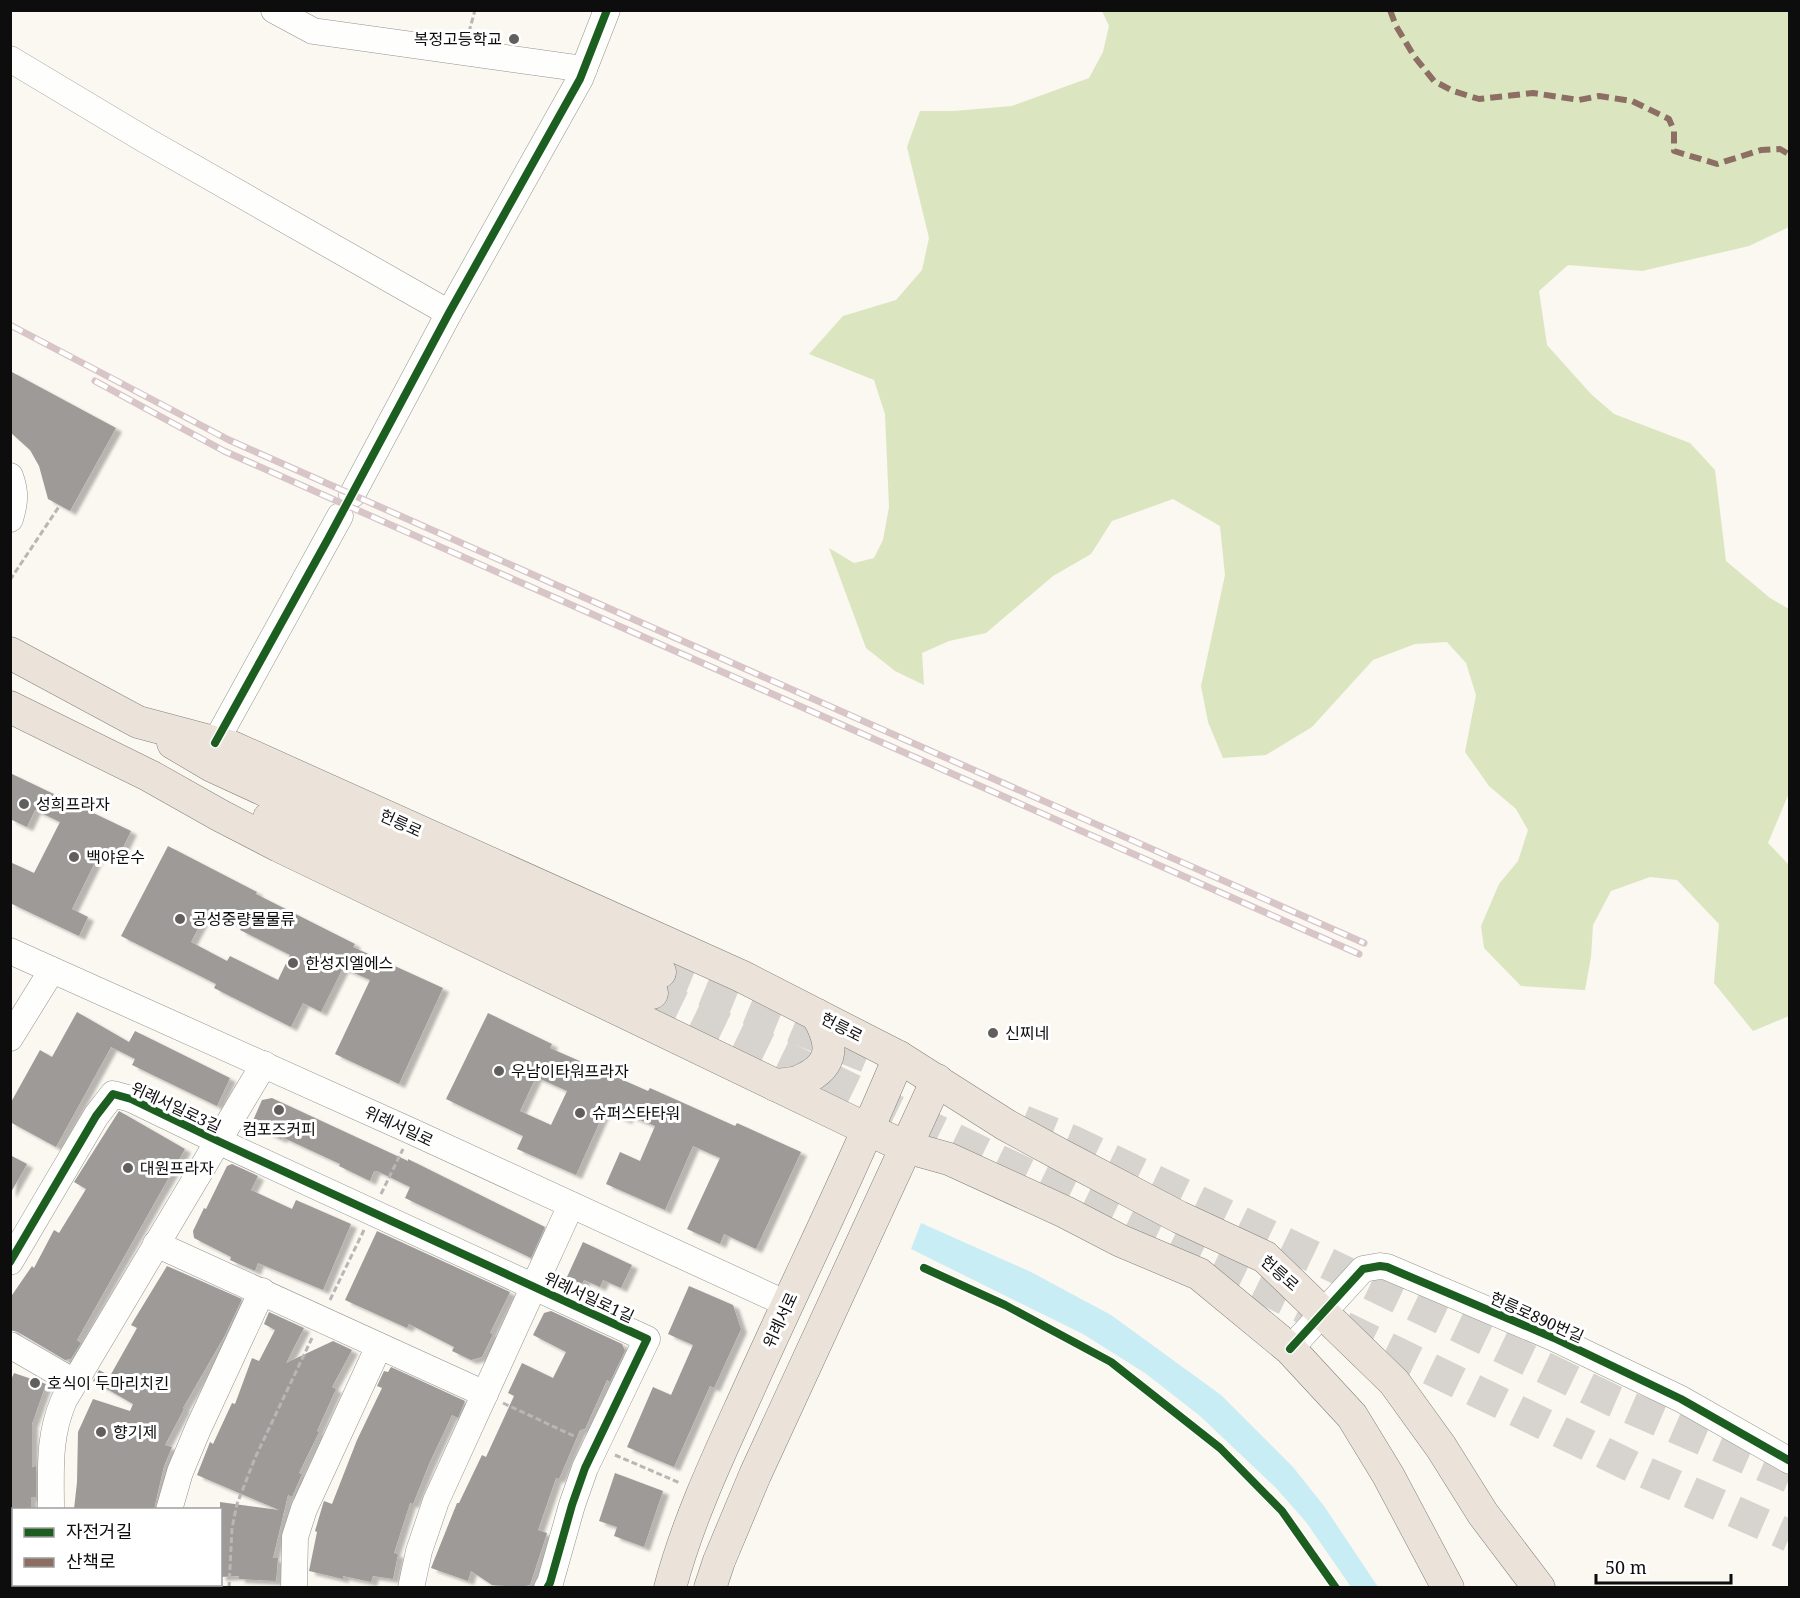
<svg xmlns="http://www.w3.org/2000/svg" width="1800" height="1598" font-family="'Noto Serif','Noto Sans KR',serif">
	<defs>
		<filter id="shadow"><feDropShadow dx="6" dy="4" stdDeviation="1.5" flood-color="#0004"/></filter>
	</defs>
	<rect width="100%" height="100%" fill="#fbf7f1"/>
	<path fill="#dbe6c0" d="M1102,11h687v216l-40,19 -107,25 -74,-6 -29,26 8,54 44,49 23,20 76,29 25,27 11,91 44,37 19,11v184l-21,50 21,22v151l-36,15 -39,-48 5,-59 -42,-44 -27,-3 -39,14 -18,34 -2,32 -6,33 -64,-4 -37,-38 -3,-22 18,-42 19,-23 10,-31 -12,-21 -27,-23 -24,-34 11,-57 -10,-32 -19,-21 -32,2 -42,16 -61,67 -46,28 -43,3 -15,-36 -7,-36 24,-111 -5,-49 -47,-27 -61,22 -21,33 -38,22 -67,57 -37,8 -27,12 2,32 -29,-14 -29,-23 -37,-100 25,15 20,-5 9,-18 6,-33 -4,-93 -11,-34 -65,-26 34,-38 53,-16 26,-30 7,-32 -22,-91 13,-36h34l58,-5 77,-28 14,-26 6,-26z"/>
	<path fill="#c9edf4" d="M921,1223l110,49 80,43 110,80 72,72 31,39 54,81h-27l-45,-65 -30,-34 -76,-72 -55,-43 -62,-39 -172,-85z"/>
	<g fill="#9e9a97" fill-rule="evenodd" filter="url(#shadow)">
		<path d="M10,371l106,57 -46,83 -22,-12 -9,-33 -9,-16 -20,-18z"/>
		<path d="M10,773l121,58 -13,27 -17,-8 -29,59 16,8 -9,19 -69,-33v-41l24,11 26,-51 -25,-12 -8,17 -17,-8z"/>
		<path d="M168,846l89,46 -1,2 99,50 -2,3 90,41 -44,96 -64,-30 35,-74 -27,-12 -22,44 -18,-9 -12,24 -77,-39 2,-4 -95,-48zM208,910l34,17 -2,3 50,25 -12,25 -48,-24 -3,5 -36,-19z"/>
		<path d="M77,1012l52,30 6,-11 95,47 -13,28 -85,-41 3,-6 -24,-12 -55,100 -46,-25v-18l30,-54 12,7z"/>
		<path d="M488,1013l64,31 -2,4 98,43 2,-3 85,38 2,-3 64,29 -45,97 -32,-15 -4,10 -33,-15 33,-71 -27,-12 -28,64 -59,-26 14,-32 20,9 15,-35 -27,-11 -2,5 -21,-10 -29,65 -59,-26 6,-13 -77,-37zM536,1077l31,14 -16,34 -31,-14z"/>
		<path d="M272,1098l136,63v-2l137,68 -14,31 -126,-60 5,-11 -33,-16h-3l-4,10 -31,-15 1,-2 -58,-27 -1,2 -30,-14 11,-25z"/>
		<path d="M119,1111l66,38 -108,191 4,3 -10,16 -6,1 -47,-28 -8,-2v-32l22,-32 2,2 20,-38 5,3 27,-44 -12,-7z"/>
		<path d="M10,1155l17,9 -17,30z"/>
		<path d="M232,1164l26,12 -7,14 41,19 4,-9 55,24 -28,66 -65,-27 -3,8 -25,-11 1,-3 -37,-19 -1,-7 11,-23 2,1 21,-43z"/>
		<path d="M377,1231l133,61 -20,41 3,1 -11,23 -11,3 -19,-9 2,-4 -45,-23 -2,4 -62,-28z"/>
		<path d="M583,1242l49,23 -11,23 -18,-8 -3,7 -16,-7 -2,4 -15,-7z"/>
		<path d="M167,1266l75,33 -17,36 -42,73 1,1 -19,36 7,2 -8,19 -10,43h-80l3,-27 1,-50 15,-33 37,12 3,-7 -40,-23 6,-11 11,6 27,-48 -6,-3z"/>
		<path d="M689,1286l44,19 8,24 -27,59 -4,-2 -36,81 -47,-20 26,-60 18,8 22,-50 -25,-11z"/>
		<path d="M551,1311l71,33 3,7 -15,31 -3,-2 -22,49 -5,1 -21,49 -3,-1 -18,52 9,3 -17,52 -9,2 -29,-2 -21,-14 -3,10 -37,-13 26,-65h2l23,-48 4,2 28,-61 -6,-3 14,-30 31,15 13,-26 -33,-17 11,-22z"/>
		<path d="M269,1312l35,16 -18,35 47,-22 19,9 -20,37 4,2 -19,42 2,1 -20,41 3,1 -10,23 -4,-2 -15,63h5l-2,23 -37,-2v-3l-19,1v-75l59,8 -82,-35 13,-33 3,2 19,-41 3,1 17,-46 7,3 16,-31 -11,-6z"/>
		<path d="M391,1367l74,34 -7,17 -6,-3 -23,49 -16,40 -3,-1 -16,50 4,1 -5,25 -20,-3 -2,6 -28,-6v3l-34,-8 8,-39 -2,-1 8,-27 1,-3 8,3 25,-64 25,-52 -5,-2 7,-15 4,1z"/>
		<path d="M14,1373l32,11 -14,40v43l4,-1v31h-5v12h-21v-127z"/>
		<path d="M615,1473l48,18 -19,56 -30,-11 3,-9 -18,-6z"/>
	</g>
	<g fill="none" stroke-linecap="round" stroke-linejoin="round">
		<g stroke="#d7d4cf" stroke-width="32" stroke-dasharray="32 16" stroke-linecap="butt">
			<path d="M660,972l234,96"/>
			<path d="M652,993l981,474 157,69"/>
			<path d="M1023,1121l49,20 542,260 176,76"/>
		</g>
		<g stroke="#949290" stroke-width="27">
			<g id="minor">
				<path d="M274,10l39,21 271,38"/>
				<path d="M10,59l137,82 302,172"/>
				<path d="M10,476c6,16 5,27 0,43"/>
				<path d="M352,495l97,-182 131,-234 27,-69"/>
				<path d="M215,743l125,-227"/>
				<path d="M10,951l401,180 376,173"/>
				<path d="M10,1038l42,-68"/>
				<path d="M156,1244l329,150"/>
				<path d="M10,1262l86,-146 17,-22 18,5 87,42 429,198 -62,129 -13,37 -22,78 -3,5"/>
				<path d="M10,1345l64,37"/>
				<path d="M1290,1349l73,-80 17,-3 7,1 167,71 127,61 109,62"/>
				<path d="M51,1510c0,-40 -3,-73 13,-110l200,-336"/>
				<path d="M169,1510l11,-38 18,-43 64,-138"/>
				<path d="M50,1588v-4"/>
				<path d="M163,1588v-4"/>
				<path d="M294,1588l1,-51 9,-28 75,-163"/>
				<path d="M411,1588l8,-37 17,-50 135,-296"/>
			</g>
		</g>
		<g stroke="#81807d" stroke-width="33">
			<g id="major">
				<path d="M10,653l128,69 94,25 509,229 158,81 107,68 57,31 116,61 86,40 129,125 47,65 42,67 56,74"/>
				<path d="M10,707l140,69 71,40 58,30 590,284 37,17 43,12 116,53 56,29 78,33 91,75 62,67 36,59 60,113"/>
				<path d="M173,743l39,23 448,206"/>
				<path d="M269,818l383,175"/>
				<path d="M775,1085c8,-1 20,-1 27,-5 34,-15 31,-38 15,-65"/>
				<path d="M670,1588c18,-68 48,-131 77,-195 50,-112 105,-222 152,-336"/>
				<path d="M710,1588l9,-27 36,-86 182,-395"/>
			</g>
		</g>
		<g stroke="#b8b7b6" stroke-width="3" stroke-dasharray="6 3" stroke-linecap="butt">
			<path d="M469,32l6,-22"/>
			<path d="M10,580l50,-75"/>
			<path d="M381,1194l22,-45"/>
			<path d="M330,1300l34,-70"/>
			<path d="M503,1403l73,34"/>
			<path d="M615,1455l65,28"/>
			<path d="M229,1588l3,-60 5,-24 18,-46 57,-120"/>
		</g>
		<use href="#minor" stroke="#fefefd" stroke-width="26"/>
		<use href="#major" stroke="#ebe3d9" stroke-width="32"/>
		<g stroke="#d7c5c8" stroke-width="7">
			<g id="rail">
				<path d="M10,325l219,115 1135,503"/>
				<path d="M95,381l129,70 1135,503"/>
			</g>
		</g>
		<use href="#rail" stroke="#fff" stroke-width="4.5" stroke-dasharray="14" stroke-linecap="butt"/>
		<path stroke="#8d6e63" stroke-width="6" stroke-dasharray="12 6" stroke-linecap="butt" d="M1390,10l6,16 18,30 20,25 19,10 26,8 54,-6 46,7 20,-4 33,5 37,18 5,12v20l43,13 44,-14 19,-1 10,6"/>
		<g stroke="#fff" stroke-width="11">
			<g id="cycleway">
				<path d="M215,743l113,-204 121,-226 131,-234 27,-69"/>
				<path d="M10,1262l86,-146 17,-22 18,5 87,42 429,198 -62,129 -13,37 -22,78 -3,5"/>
				<path d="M924,1268l81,37 106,57 109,86 62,63 54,77"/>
				<path d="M1290,1349l73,-80 17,-3 7,1 167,71 127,61 109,62"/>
			</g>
		</g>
		<use href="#cycleway" stroke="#1b5e20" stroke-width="8"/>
	</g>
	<g fill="#605f5d" stroke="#fff" stroke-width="2">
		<circle cx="514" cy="39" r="6"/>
		<circle cx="24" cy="804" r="6"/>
		<circle cx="74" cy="857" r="6"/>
		<circle cx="180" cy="919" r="6"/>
		<circle cx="293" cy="963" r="6"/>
		<circle cx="993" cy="1033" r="6"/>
		<circle cx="499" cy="1071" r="6"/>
		<circle cx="279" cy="1110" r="6"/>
		<circle cx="580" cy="1113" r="6"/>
		<circle cx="128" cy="1168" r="6"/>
		<circle cx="35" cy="1383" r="6"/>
		<circle cx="101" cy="1432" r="6"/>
	</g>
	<g text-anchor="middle" stroke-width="6" stroke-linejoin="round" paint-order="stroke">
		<g font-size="16" fill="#0d0d0d" stroke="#fff" text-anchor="start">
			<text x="502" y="45" text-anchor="end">복정고등학교</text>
			<text x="36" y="810">성희프라자</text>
			<text x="86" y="863">백야운수</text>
			<text x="192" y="925">공성중량물물류</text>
			<text x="305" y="969">한성지엘에스</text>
			<text x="1005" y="1039">신찌네</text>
			<text x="511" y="1077">우남이타워프라자</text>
			<text x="592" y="1119">슈퍼스타타워</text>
			<text x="279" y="1135" text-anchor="middle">컴포즈커피</text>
			<text x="140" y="1174">대원프라자</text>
			<text x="47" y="1389">호식이 두마리치킨</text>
			<text x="113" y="1438">향기제</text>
		</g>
		<g font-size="16" fill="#0d0d0d" stroke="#fff">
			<text transform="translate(401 823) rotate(24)" y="6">헌릉로</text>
			<text transform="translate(842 1027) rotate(27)" y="6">헌릉로</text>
			<text transform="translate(176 1107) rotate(25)" y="6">위례서일로3길</text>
			<text transform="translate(399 1126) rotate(25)" y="6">위례서일로</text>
			<text transform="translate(1280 1273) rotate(41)" y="6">헌릉로</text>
			<text transform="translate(589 1297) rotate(25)" y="6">위례서일로1길</text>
			<text transform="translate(1537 1317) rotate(24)" y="6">헌릉로890번길</text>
			<text transform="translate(780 1320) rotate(-65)" y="6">위례서로</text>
		</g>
	</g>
	<rect width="1800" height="1598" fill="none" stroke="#0d0d0d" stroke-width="24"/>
	<rect x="12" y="1508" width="210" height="78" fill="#ffffff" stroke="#9e9e9e" stroke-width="1.5"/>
	<rect x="24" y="1528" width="30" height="9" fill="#1b5e20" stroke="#9e9e9e" stroke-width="1.5"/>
	<text x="66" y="1538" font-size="18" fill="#0d0d0d">자전거길</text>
	<rect x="24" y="1558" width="30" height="9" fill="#8d6e63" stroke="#9e9e9e" stroke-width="1.5"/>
	<text x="66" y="1568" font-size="18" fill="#0d0d0d">산책로</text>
	<path d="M1596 1574v9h135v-9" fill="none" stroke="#0d0d0d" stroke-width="3"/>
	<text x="1605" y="1574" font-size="18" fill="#0d0d0d" stroke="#ffffff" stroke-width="4.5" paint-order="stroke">50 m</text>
</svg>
